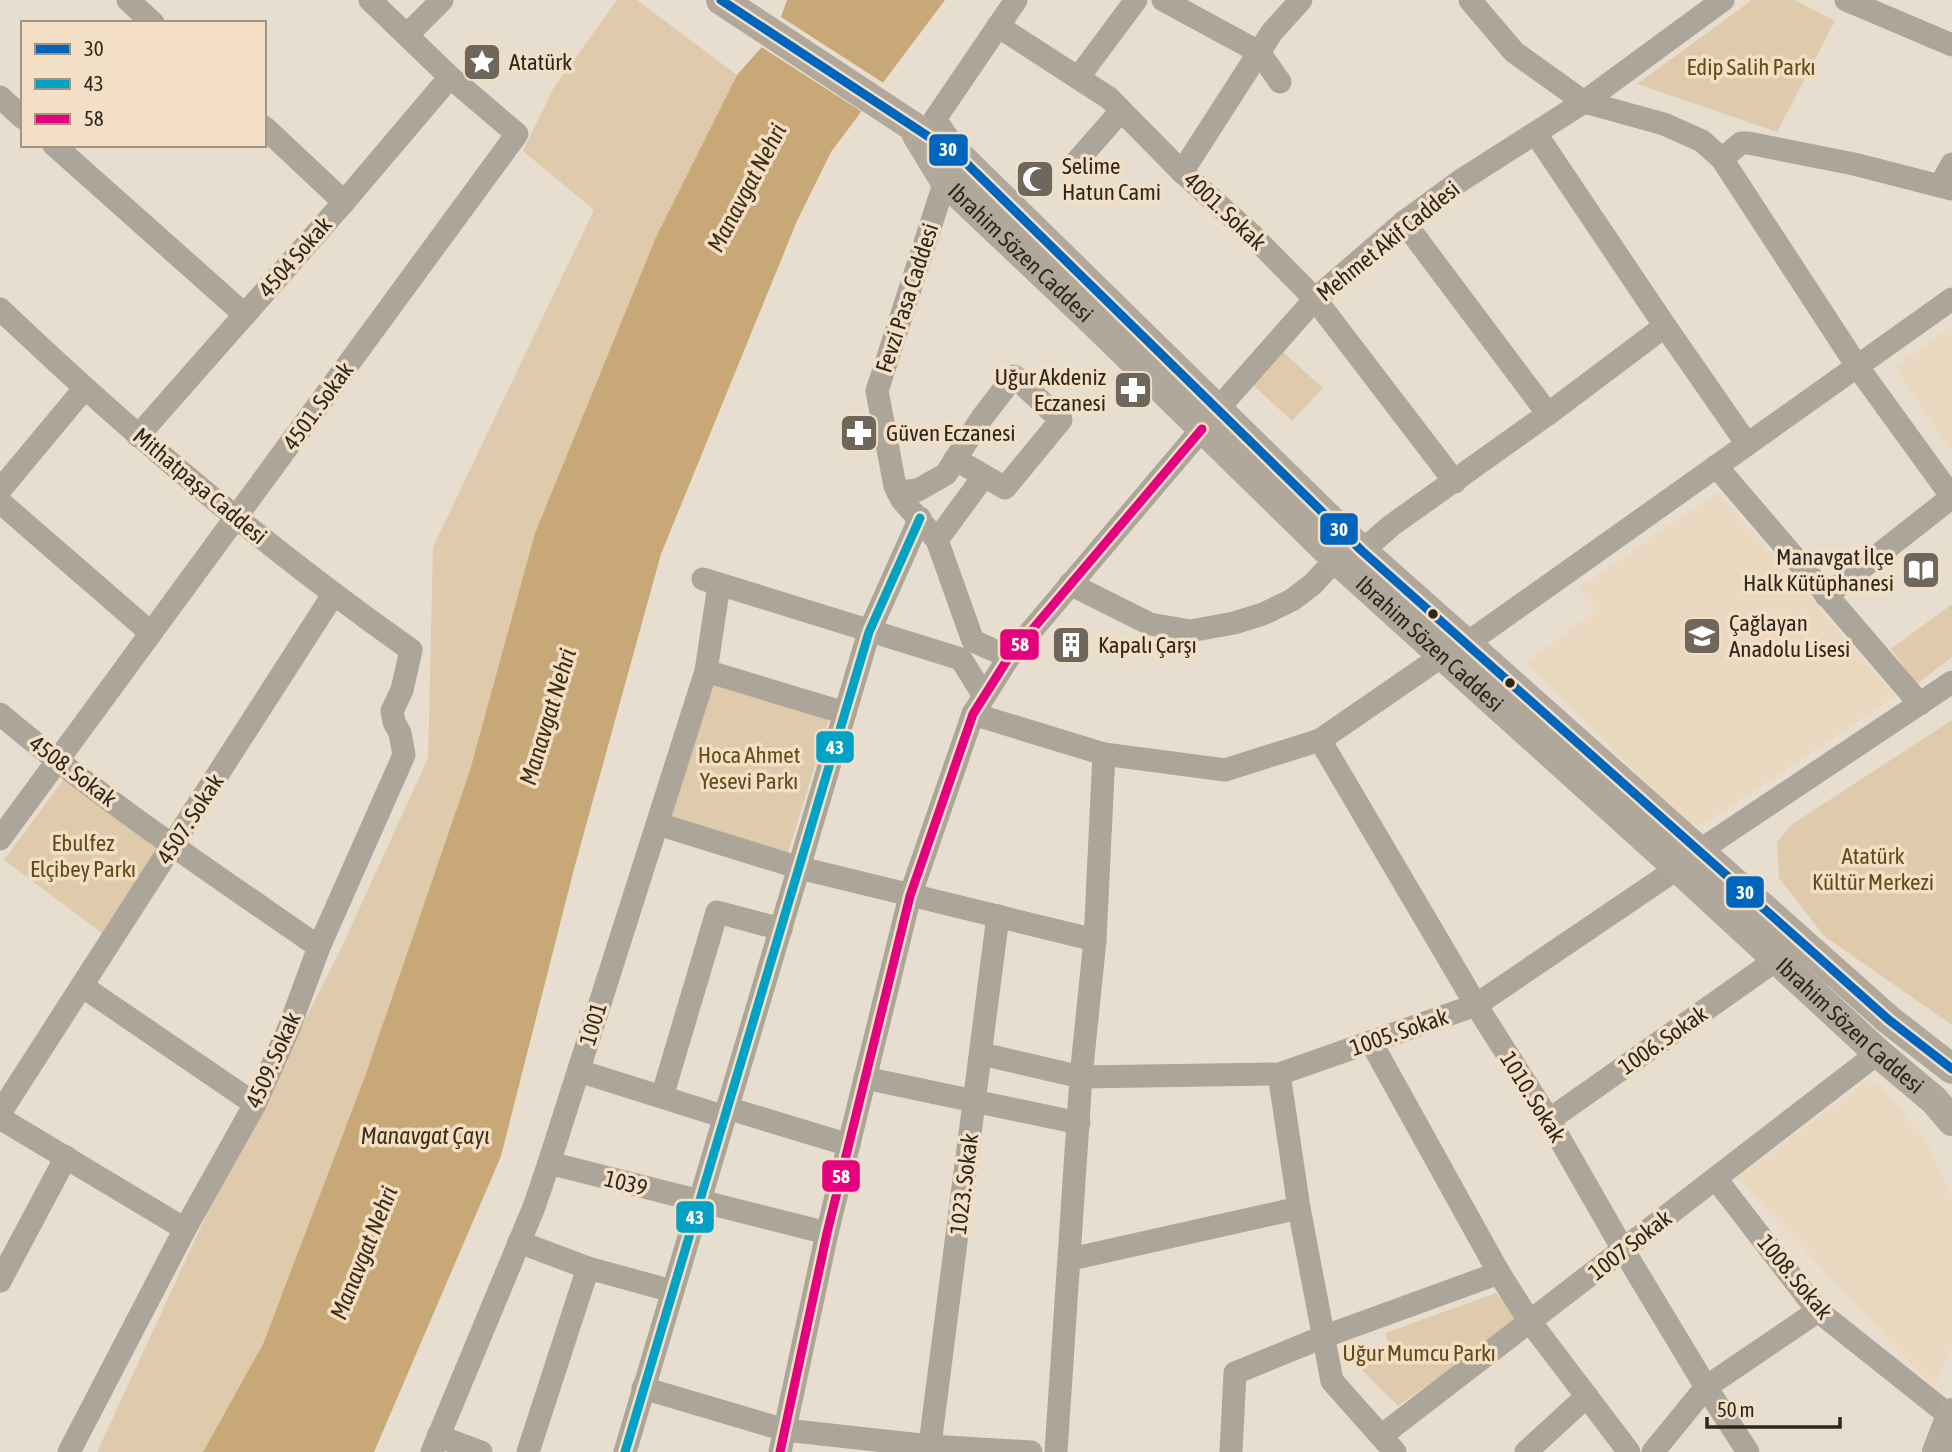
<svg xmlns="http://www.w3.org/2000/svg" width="1952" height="1452" font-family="'Asap Condensed',sans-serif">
	<rect width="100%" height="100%" fill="#e8ded0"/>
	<g fill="#ead9c0">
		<path d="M1952,326v127l-58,-86z"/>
		<path d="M1717,492l179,204 -194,130h-12l-165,-163 71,-53 -17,-22z"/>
		<path d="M1867,1080l9,2 48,54 26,55 2,10v146l-18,41 -197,-210z"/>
	</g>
	<g fill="#e0caac">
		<path d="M617,0h20l100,75 -81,162 -121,296 -65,237 -106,309 -101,265 -60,108h-106l122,-264 120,-235 89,-195 5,-211 161,-337 -71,-59 30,-62z"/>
		<path d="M1752,0h43l40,21 -58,111 -140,-48z"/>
		<path d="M1283,352l40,36 -31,33 -39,-36z"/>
		<path d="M1952,604v53l-35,27 -26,-35z"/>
		<path d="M710,680l120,37 -43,139 -119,-37z"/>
		<path d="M1952,720v305l-128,-89 -45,-58 -2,-36 14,-17z"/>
		<path d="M64,779l98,73 -60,81 -98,-73z"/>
		<path d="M1496,1293l21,28 -119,85 -39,-39 31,-20 -5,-14z"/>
	</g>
	<path fill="#c8a877" d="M787,0h158l-114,152 -34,69 -136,333 -87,315 -73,287 -127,296h-171l60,-108 101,-265 106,-309 65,-237 121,-296 81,-162 39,-44z"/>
	<path fill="#e8ded0" d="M778,15l107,69 -21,29 -106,-68 15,-16z"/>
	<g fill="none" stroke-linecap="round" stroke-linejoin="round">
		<g stroke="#aca59a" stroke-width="23">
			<path d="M128,0l25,23"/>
			<path d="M1163,0l96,52 21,30"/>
			<path d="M1470,0l44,52 70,50 80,22 38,17 20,18 19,-16h7l106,21 98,25"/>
			<path d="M1846,0l106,45"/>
			<path d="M998,26l111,72 73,74 70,63 63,64 140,183"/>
			<path d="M407,35l35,-35"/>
			<path d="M1078,78l58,-78"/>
			<path d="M0,97l23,21"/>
			<path d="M264,127l80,75"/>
			<path d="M1536,134l129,192 82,118"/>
			<path d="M54,145l191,170"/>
			<path d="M956,150l-21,-31 81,-119"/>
			<path d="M1722,159l135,207 95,131 -126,99"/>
			<path d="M1077,161l44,-50"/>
			<path d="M1182,172l90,-140 29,-32"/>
			<path d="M945,181l-68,210 18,95 7,14 35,40 36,101 36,16"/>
			<path d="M1940,186l12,-22"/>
			<path d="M1404,222l144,192"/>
			<path d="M0,309c129,123 265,238 411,341l-9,40 -10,21 2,11 6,11 4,22 -85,192 -30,81 -34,76 -70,125 -116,223"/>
			<path d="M1217,410l98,-111 89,-77 56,-41 124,-79 139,-102"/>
			<path d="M138,436l206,-234 106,-125"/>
			<path d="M1716,466l204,238"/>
			<path d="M0,490l84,-101"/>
			<path d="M898,492l20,-2 28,-16 35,-55 33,-43 47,44 -56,68 -50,-29"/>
			<path d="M0,502l151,131"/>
			<path d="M937,540l47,-64"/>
			<path d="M1362,551l30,-26 156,-111 117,-88"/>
			<path d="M703,579l258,80 23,37"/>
			<path d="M1070,584l80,40 40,7 44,-8 29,-9 29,-14 21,-16 23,-25"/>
			<path d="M1466,644l486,-345"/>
			<path d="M706,671l139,42"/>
			<path d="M0,714c101,85 211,158 319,233"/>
			<path d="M973,714l131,40 121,16 95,-30 122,-84"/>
			<path d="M1320,740l156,265 73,115 75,131 82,136 42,65"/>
			<path d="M658,824l142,44 295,72"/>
			<path d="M0,839l517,-705 -67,-57 -80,-77"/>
			<path d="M82,986l173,118"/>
			<path d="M1371,1042l128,231 29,46 101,133"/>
			<path d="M982,1054l99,23 198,-3 197,-69 202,-137 21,-17 253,-169"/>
			<path d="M579,1071l146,46"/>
			<path d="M1279,1074l20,134 33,173 63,71"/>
			<path d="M865,1078l214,45"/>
			<path d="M662,1097l55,-185 64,17"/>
			<path d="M727,1108l122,37"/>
			<path d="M0,1113l333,-518"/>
			<path d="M0,1118l185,111"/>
			<path d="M1549,1120l227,-160"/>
			<path d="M549,1163l278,70"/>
			<path d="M1716,1179l102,132 132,105"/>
			<path d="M519,1242l69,26 84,23"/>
			<path d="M1071,1259l228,-51"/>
			<path d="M0,1281l66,-124"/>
			<path d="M643,1388l142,42 145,16 101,6"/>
			<path d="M438,1436l43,16"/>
			<path d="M1381,1436l497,-383"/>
			<path d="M432,1452l102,-245 15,-44 157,-492 13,-86"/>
			<path d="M528,1452l60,-184"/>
			<path d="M625,1452l244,-820 51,-114"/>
			<path d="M780,1452l47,-219 83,-337 63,-182 36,-57 193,-228"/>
			<path d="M929,1452l69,-536"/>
			<path d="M1056,1452l25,-375 14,-137 9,-186"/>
			<path d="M1231,1452l4,-79 88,-36 176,-64"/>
			<path d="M1526,1452l61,-56"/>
			<path d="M1653,1452l53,-65 112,-76"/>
		</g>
		<g stroke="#b1a79a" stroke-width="30">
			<path d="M721,0l240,158 401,393 527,469 63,49"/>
			<path id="s1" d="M917,135l28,46 148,140 243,238 342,309 200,185 56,47 18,21"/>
			<path d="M1937,1452l15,-39"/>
		</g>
		<g stroke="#f2dfc5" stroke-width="14">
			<path id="bus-1" d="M721,0l240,158 401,393 527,469 63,49"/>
		</g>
		<g stroke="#f2dfc5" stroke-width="14">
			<path id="bus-2" d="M625,1452l244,-820 51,-114"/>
		</g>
		<g stroke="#f2dfc5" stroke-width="14">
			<path id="bus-3" d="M780,1452l47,-219 83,-337 63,-182 36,-57 193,-228"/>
		</g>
		<use href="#bus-1" stroke="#0065bd" stroke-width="9"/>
		<use href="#bus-2" stroke="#02a2c5" stroke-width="9"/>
		<use href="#bus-3" stroke="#e5007d" stroke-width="9"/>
	</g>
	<defs>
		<g id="sight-square" transform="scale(2.0125)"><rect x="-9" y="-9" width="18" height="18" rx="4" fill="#6f675c" stroke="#f2dfc5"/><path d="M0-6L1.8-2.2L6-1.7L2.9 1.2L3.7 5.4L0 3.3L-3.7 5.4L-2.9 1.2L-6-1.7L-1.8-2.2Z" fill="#fff"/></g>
		<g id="mosque-square" transform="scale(2.0125)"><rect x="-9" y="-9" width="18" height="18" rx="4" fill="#6f675c" stroke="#f2dfc5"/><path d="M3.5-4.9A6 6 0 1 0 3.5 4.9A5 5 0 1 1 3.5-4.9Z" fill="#fff"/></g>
		<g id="pharmacy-square" transform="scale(2.0125)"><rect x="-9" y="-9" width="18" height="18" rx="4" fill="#6f675c" stroke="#f2dfc5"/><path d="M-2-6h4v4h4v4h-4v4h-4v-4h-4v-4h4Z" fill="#fff"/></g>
		<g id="library-square" transform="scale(2.0125)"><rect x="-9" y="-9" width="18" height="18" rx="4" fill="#6f675c" stroke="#f2dfc5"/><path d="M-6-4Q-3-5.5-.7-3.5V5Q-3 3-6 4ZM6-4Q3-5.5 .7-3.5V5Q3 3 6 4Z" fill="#fff"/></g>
		<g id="school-square" transform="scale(2.0125)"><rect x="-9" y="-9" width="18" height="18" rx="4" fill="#6f675c" stroke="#f2dfc5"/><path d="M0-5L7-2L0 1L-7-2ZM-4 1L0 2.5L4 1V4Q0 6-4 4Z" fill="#fff"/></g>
		<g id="building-square" transform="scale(2.0125)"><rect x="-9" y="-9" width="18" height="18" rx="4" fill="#6f675c" stroke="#f2dfc5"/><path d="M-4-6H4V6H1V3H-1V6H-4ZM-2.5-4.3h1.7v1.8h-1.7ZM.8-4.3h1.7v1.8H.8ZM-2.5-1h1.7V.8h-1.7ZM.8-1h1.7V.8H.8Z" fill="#fff"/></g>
	</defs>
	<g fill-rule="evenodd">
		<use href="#sight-square" x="482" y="62"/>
		<use href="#mosque-square" x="1035" y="179"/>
		<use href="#pharmacy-square" x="1133" y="390"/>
		<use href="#pharmacy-square" x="859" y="433"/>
		<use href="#library-square" x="1921" y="570"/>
		<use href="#school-square" x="1702" y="636"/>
		<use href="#building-square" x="1071" y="645"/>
	</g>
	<g fill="#2e271d" stroke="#f2dfc5" stroke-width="2.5">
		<circle cx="1433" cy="614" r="6"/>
		<circle cx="1510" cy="683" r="6"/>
	</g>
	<g text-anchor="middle" stroke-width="7" stroke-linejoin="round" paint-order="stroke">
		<g font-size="23" fill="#2e271d" stroke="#f2dfc5" text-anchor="start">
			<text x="509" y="70">Atatürk</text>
			<text x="1062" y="174">Selime<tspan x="1062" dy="26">Hatun Cami</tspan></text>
			<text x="1106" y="385" text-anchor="end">Uğur Akdeniz<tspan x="1106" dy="26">Eczanesi</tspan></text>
			<text x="886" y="441">Güven Eczanesi</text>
			<text x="1894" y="565" text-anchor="end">Manavgat İlçe<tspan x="1894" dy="26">Halk Kütüphanesi</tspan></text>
			<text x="1729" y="631">Çağlayan<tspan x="1729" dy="26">Anadolu Lisesi</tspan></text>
			<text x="1098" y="653">Kapalı Çarşı</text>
		</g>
		<g font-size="23" fill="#674a19" stroke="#f2dfc5">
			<text x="1751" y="75">Edip Salih Parkı</text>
			<text x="749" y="763">Hoca Ahmet<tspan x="749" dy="26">Yesevi Parkı</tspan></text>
			<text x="83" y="851">Ebulfez<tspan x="83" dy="26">Elçibey Parkı</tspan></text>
			<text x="1873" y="864">Atatürk<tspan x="1873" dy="26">Kültür Merkezi</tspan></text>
			<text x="1419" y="1361">Uğur Mumcu Parkı</text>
		</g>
		<g font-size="23" fill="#2e271d" stroke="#f2dfc5">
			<text transform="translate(1225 211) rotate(43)" y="8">4001. Sokak</text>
			<text transform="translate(1388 241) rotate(-39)" y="8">Mehmet Akif Caddesi</text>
			<text dy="8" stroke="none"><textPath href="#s1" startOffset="158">Ibrahim Sözen Caddesi</textPath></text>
			<text transform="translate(295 257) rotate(-49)" y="8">4504 Sokak</text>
			<text transform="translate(907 298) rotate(-72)" y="8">Fevzi Pasa Caddesi</text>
			<text transform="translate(318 406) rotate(-54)" y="8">4501. Sokak</text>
			<text transform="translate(200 486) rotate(40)" y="8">Mithatpaşa Caddesi</text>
			<text dy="8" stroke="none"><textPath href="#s1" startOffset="724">Ibrahim Sözen Caddesi</textPath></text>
			<text transform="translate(73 771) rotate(37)" y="8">4508. Sokak</text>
			<text transform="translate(190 819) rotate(-57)" y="8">4507. Sokak</text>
			<text transform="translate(593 1024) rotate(-73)" y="8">1001</text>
			<text dy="8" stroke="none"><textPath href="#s1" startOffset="1292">Ibrahim Sözen Caddesi</textPath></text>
			<text transform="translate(1399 1032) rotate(-19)" y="8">1005. Sokak</text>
			<text transform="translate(1663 1040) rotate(-35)" y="8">1006. Sokak</text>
			<text transform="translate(273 1060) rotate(-66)" y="8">4509. Sokak</text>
			<text transform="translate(1533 1097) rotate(58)" y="8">1010. Sokak</text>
			<text transform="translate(626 1183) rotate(14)" y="8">1039</text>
			<text transform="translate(964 1184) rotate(-83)" y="8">1023. Sokak</text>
			<text transform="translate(1630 1245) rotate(-38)" y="8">1007 Sokak</text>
			<text transform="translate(1795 1277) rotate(50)" y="8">1008. Sokak</text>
		</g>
		<g font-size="24" font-style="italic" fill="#402e11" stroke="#f2dfc5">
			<text transform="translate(747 188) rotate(-62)" y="8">Manavgat Nehri</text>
			<text transform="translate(548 717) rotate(-73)" y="8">Manavgat Nehri</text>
			<text x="425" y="1144">Manavgat Çayı</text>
			<text transform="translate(364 1253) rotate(-68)" y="8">Manavgat Nehri</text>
		</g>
	</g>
	<g stroke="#f2dfc5" stroke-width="2.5">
		<rect x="928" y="133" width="41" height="34" rx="7" fill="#0065bd"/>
		<rect x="1319" y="512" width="40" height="34" rx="7" fill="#0065bd"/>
		<rect x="999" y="628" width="41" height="33" rx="7" fill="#e5007d"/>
		<rect x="815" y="730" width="40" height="34" rx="7" fill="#02a2c5"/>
		<rect x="1725" y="875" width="40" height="34" rx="7" fill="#0065bd"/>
		<rect x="821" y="1159" width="40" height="34" rx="7" fill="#e5007d"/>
		<rect x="675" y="1200" width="40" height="34" rx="7" fill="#02a2c5"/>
	</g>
	<g font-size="19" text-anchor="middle" font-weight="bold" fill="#fff">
		<text x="948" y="156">30</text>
		<text x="1339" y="536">30</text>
		<text x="1020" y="651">58</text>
		<text x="835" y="754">43</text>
		<text x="1745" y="899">30</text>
		<text x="841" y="1183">58</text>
		<text x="695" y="1224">43</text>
	</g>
	<rect x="21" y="21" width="245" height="126" fill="#f2dfc5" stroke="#a49582" stroke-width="2"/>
	<rect x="35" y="44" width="35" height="10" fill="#0065bd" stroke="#a49582" stroke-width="2"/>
	<text x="84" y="56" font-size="21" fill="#2e271d">30</text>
	<rect x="35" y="79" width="35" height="10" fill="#02a2c5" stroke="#a49582" stroke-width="2"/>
	<text x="84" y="91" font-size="21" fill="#2e271d">43</text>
	<rect x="35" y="114" width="35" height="10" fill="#e5007d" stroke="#a49582" stroke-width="2"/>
	<text x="84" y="126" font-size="21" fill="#2e271d">58</text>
	<path d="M1707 1417v10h133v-10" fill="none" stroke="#2e271d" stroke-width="3.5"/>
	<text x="1717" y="1417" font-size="21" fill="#2e271d" stroke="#f2dfc5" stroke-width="5" paint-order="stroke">50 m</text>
</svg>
